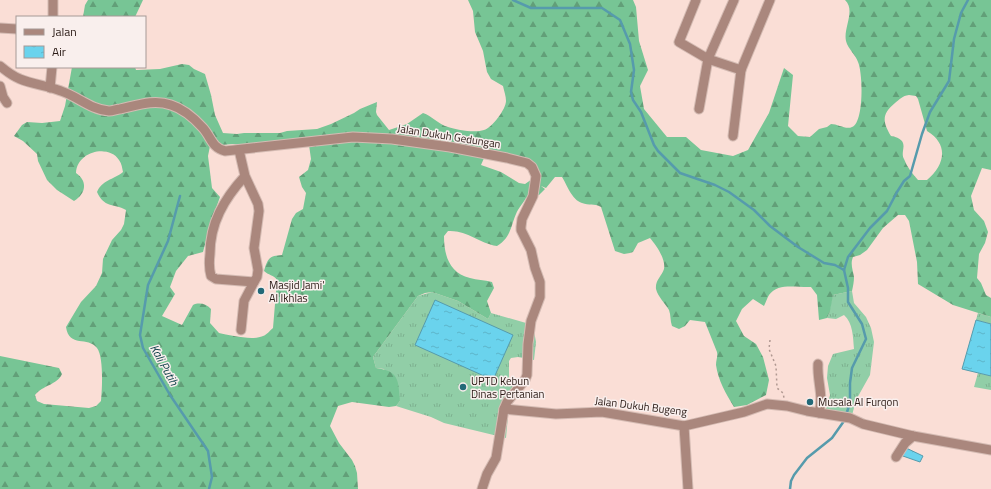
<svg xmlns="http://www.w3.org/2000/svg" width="991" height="489" font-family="'Titillium Web',sans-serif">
	<defs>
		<pattern id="grass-tufts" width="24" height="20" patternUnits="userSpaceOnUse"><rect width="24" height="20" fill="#91cea7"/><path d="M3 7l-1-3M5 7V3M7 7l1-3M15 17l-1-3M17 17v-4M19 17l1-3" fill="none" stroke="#7db08f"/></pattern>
		<pattern id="forest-firs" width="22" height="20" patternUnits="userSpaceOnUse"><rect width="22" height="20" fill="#77c595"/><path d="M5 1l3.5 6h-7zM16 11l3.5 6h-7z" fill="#629f78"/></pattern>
		<pattern id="water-ripples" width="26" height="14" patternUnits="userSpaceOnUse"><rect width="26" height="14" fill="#6ad3ed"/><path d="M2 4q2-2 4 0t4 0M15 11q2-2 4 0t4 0" fill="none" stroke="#5cb5ca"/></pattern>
	</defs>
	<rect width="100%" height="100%" fill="#faded6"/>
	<g fill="url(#grass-tufts)">
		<path d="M852,291l2,12 12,14 5,11 3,14 -4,33 -14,25 -6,23 -27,-5 7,-23 -3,-17 1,-12 5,-12 21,-5c-1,-12 -1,-26 -10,-34l-8,4 -9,-1c4,-7 3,-16 6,-23z"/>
		<path d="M432,292l26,9 30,18 3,-6 42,12 3,17 -2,18 -16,-3 -7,1 -2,3v24l15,3 -15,17 -3,33 -62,-15 -13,-6 -35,-11 4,-5 -16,-32 -8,-1 -3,-11 45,-61z"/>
		<path d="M978,313l13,4v7l-15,-4z"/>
		<path d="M978,373l13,3v14l-17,-3z"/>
	</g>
	<g fill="url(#forest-firs)" fill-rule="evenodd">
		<path d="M88,0h55l-8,17h-52l2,-12z"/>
		<path d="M468,0h165l3,7 3,34 9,29 -8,16 4,23 23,28h19l15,13 32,6 15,-6 21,-37 15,-45 9,7 -5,51 10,10 12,1 9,-8 8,-2 4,-3c7,0 15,6 21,3 12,-4 11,-54 6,-65 -2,-7 -10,-13 -12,-21 -3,-13 10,-31 -1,-41h146v170l-9,-2 -11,28 3,14 10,11 4,11 -3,11 -6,11 -2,24 4,5 5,12 5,3v19l-38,-12 -35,-21 -1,-22 -8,-41 -4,-6h-7l-15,13 -16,22 -7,5 -7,2c-3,7 0,13 1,20 0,5 -1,9 -2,14l-19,4 -3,16 -3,7 -8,2 -2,-25 -6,-8c-13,1 -33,-5 -42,8 -2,3 -3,7 -5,11l-11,-7 -11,10 -6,12 8,15 12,8 7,13 6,23 -3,15 -19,10 -13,2c-8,-13 -16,-27 -18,-42 0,-5 2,-9 1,-13l-12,-30 -15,-2 -5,6 -6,3 -7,-3c-2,-5 -1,-11 -3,-16 -4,-7 -11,-13 -13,-21 -1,-9 6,-13 8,-20 2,-10 -8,-24 -14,-31l-12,5 -5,9 -3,1 -6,1 -9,-3 -14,-44c-7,-4 -12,-1 -19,-4 -10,-3 -15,-18 -20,-26h-7l-9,11 -5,-2 4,3 -6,6 -13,3c-3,5 -8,11 -10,16 -6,14 -5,23 -19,32 -19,-3 -29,-16 -49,-15l-4,5c0,19 5,37 26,42 7,2 14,2 22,4l2,6 -7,13 4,12 -3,6 -30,-18 -26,-9 -7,1 -7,3 -45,61 3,11c24,3 22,13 24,33l-4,5 -7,1 -37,-5 -14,4 -8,20 9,17 13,17 3,6 2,7 1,16h-358v-133l59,12 3,6c-5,11 -19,11 -27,21l2,6 7,3 45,4 7,-2 5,-5c1,-11 3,-44 -4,-53 -9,-12 -28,0 -31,-21l15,-25 15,-16 6,-13 1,-14 9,-19 9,-10 3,-6 2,-14c-13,-7 -22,-2 -29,-18 5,-12 16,-12 26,-20 -1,-4 -1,-8 -4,-12 -10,-16 -42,-9 -43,13 12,8 10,21 -2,28l-17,-11 -10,-10 -9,-19 -1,-7 -14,-13 -9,-5 8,-11 5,-3 15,1 18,-2 5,-15 7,-39h63l1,3 24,-1 22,-5 7,1 5,4 11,5 6,21 4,20 8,18 14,1 7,-1h36l7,-2 30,-2 14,-5 23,-11 6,-4 17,-7 -1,10 1,3 12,15 18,-6 16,-11c9,3 15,11 25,14 9,3 27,6 36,3 8,-2 22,-21 22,-29 0,-5 -2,-10 -3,-15l-12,-7 -4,-7 -4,-21 -8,-19 -2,-21zM909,95l7,1 2,3 9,32c23,14 17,35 0,49h-9c-6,-7 -11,-13 -14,-21 -5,-8 8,-19 -13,-23 -9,-15 -9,-22 4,-33 5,-4 7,-7 14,-8zM233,144l36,5 40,-4 2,14 -3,11 -9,7 3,10 4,6 -3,16 -7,4 -4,6 -10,36c-13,1 -14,3 -18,16 4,4 10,4 13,9l-4,48c-3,2 -6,7 -10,8 -11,5 -33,-1 -44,-3l-9,-10 1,-14c-4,-5 -12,-7 -18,-4l-11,20 -20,-9 13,-22 -5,-7 6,-16 12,-15 15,-4 7,-27 10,-28 -8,-9 -4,-32 2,-10zM488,149l26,6 24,20 -13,9 -6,-1 -18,-11 -20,-7z"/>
	</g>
	<g fill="url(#water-ripples)" stroke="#569bac">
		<path d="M435,300l78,35 -20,45 -78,-35z"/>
		<path d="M976,320l15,4v52l-29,-7z"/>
		<path d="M904,447l19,9 -3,6 -20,-7z"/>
	</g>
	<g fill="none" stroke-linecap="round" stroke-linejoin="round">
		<g stroke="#569bac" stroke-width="2.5">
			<path d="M513,0l18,8h71l18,12 10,24 4,26 -3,22 2,8 8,12 13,33 4,6 22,22 35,12 14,7 25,18 16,16 28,21 26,16 11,2 9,5"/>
			<path d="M180,196l-12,45 -20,44 -8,50 3,13 27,47 38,56 4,26 -3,12"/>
			<path d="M844,270l4,-13 22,-29 17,-17 10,-19 7,-11 6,-5 12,-42 8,-22 19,-31 5,-42 7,-26 7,-13"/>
			<path d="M790,489l1,-8 3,-6 13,-17 25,-20 12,-17 6,-18v-20l2,-15 14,-29 -4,-15 -14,-22v-14l-4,-18"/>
		</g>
		<g stroke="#d4bbb3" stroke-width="11">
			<g id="minor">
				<path d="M53,0v17"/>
				<path d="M696,0l-17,42 29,17 33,11 -8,66"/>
				<path d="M0,28l17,1"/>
				<path d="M0,66c6,5 12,10 20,13 12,5 28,7 41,12 16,5 30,19 48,20 4,0 8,-2 11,-2 18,-4 34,-10 51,-4 13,4 23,13 32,23 8,9 9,20 22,23l128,-14 39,2 58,8 57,11 20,5 5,4 4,9 -3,20 -11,23 -1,8v3l10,20 4,18 5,14v15l-9,24 -3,23 -1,31 -2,5 -18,22 -3,7 -8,49 -9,16 -5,15"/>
				<path d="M741,70l29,-70"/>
				<path d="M0,86l3,11 4,6"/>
				<path d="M50,88l2,-21"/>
				<path d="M699,109l9,-50 26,-59"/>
				<path d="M239,150l6,26 13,28 1,7 -5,37 4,22 -1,7 -3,5 -38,-3 -5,-3c-2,-7 -2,-14 -1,-22 0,-31 14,-55 35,-78"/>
				<path d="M241,330l3,-29 10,-19"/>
				<path d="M818,364c-1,18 6,31 1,49"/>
				<path d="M504,409l52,5 46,-2 82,14 60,-14 23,-8 20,2 20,5 43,7 13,6 50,12 78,14"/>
				<path d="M684,426l4,63"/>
				<path d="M896,457l9,-14 8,-7"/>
			</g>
		</g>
		<path stroke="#b09891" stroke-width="1.5" stroke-dasharray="2 3" stroke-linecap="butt" d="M770,340l-1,9 7,17 1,22 6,5 1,5"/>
		<use href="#minor" stroke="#aa877d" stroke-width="9"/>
	</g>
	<g fill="#236978" stroke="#f9efed" stroke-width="1.5">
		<circle cx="261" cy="291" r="4"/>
		<circle cx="463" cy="387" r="4"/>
		<circle cx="810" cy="402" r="4"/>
	</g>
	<g text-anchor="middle" stroke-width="3" stroke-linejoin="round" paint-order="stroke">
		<g font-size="11" fill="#291914" stroke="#f9efed">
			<text transform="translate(449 136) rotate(9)" y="4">Jalan Dukuh Gedungan</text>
			<text transform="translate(641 406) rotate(7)" y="4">Jalan Dukuh Bugeng</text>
		</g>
		<g font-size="11" fill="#291914" stroke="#f9efed" text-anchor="start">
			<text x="269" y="289">Masjid Jami'<tspan x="269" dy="13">Al Ikhlas</tspan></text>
			<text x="471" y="385">UPTD Kebun<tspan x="471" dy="13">Dinas Pertanian</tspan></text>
			<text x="818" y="406">Musala Al Furqon</text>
		</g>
		<g font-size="12" font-style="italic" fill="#043843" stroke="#f9efed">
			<text transform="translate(164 365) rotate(61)" y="4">Kali Putih</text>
		</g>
	</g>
	<rect x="16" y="16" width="130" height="52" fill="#f9efed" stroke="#a69996"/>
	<rect x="24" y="29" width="20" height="6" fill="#aa877d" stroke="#a69996"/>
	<text x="52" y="36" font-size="12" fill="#291914">Jalan</text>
	<rect x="24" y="46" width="20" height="12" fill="url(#water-ripples)" stroke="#a69996"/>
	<text x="52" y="56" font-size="12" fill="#291914">Air</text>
</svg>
